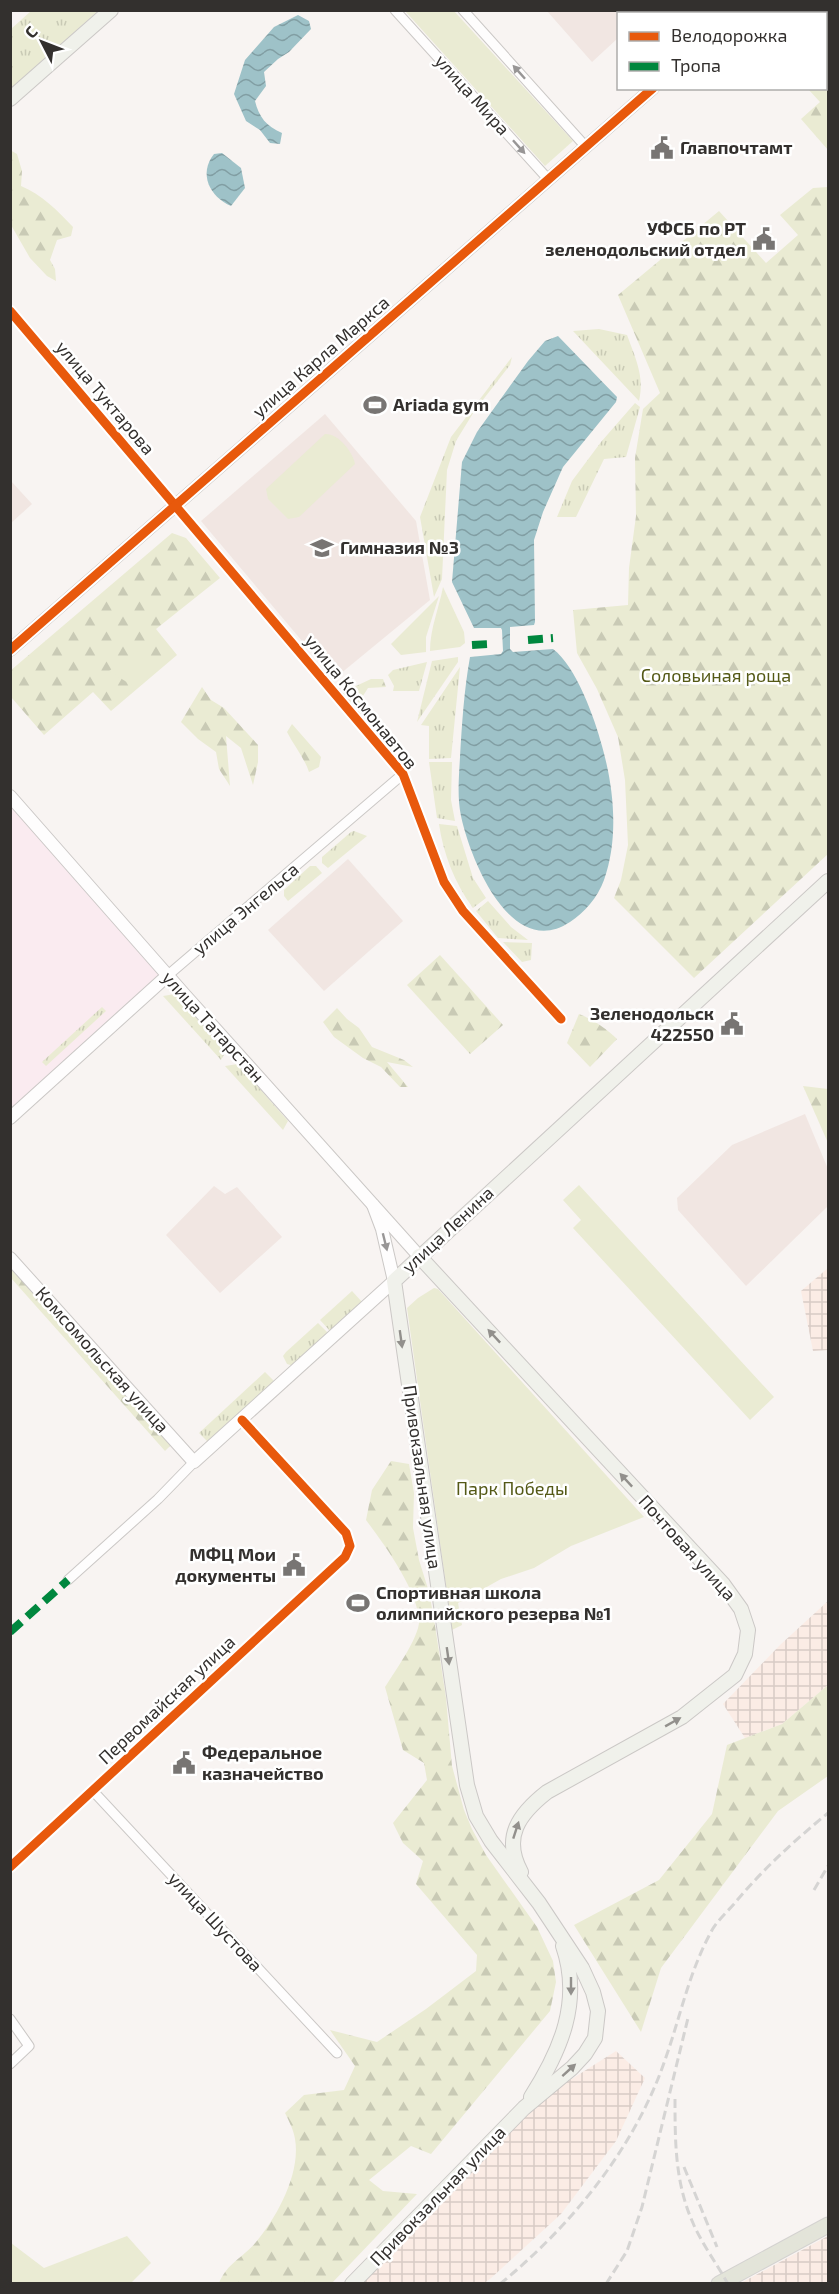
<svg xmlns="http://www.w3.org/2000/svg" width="839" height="2294" font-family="'Exo 2',sans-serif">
	<defs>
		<pattern id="industrial-grid" width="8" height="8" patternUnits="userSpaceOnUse" patternTransform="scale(1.5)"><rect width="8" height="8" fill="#fbece5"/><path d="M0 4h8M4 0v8" fill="none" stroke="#d8cbc5"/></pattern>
		<pattern id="grass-tufts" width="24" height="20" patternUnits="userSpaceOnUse" patternTransform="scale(1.5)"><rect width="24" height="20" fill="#eaebd3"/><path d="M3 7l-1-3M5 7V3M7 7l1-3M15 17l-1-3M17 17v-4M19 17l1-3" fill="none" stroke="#c9cab5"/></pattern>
		<pattern id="forest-firs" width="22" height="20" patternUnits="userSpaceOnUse" patternTransform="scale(1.5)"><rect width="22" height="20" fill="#eaebd3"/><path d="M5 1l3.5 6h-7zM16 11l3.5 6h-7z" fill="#c9cab5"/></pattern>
		<pattern id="water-waves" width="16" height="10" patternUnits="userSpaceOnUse" patternTransform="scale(1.5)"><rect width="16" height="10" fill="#9ec2c8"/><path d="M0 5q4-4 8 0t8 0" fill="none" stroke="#819ea3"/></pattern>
	</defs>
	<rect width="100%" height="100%" fill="#f8f4f2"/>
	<path fill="#faebf0" d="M11,805l151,170 -152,138z"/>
	<g fill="url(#industrial-grid)">
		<path d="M828,1268v82l-15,1 -12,-60z"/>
		<path d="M828,1601v84l-46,39 -37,14 -22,-34 57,-59z"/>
		<path d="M616,2051l29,27 -29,63 -55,73 -71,65 -7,5h-124l189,-190z"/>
		<path d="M828,2236v47h-87z"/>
	</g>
	<g fill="#f1e6e2">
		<path d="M547,11h103l-3,2 -29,1v24l-26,24z"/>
		<path d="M325,414l91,107 14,79 -96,79 -133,-158z"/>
		<path d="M10,480l22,24 -21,19h-1z"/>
		<path d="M348,859l55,62 -79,70 -56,-61z"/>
		<path d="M805,1114l23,55v37l-82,80 -68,-76 -1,-12 55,-53z"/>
		<path d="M214,1186l11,8 12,-7 45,50 -62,56 -54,-58z"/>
	</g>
	<g fill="url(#grass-tufts)">
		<path d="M31,11h67l-87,78v-60z"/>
		<path d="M599,329l28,6c8,22 18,42 12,66l-66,-70z"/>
		<path d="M512,357l-2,8 -35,45 -19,31 -9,29 -5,109 -8,18 -14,-80 31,-80z"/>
		<path d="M635,403l5,4 -14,50 -22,2 -28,58h-19l15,-36 29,-39z"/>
		<path d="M458,657v5l-41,60 15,-61z"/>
		<path d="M427,662l-8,29h-26l1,-5 -6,-11 5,-5z"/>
		<path d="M460,667l-9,91 -22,1v-33l-8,-1z"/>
		<path d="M429,762h23l-1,38 4,21 -18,-3z"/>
		<path d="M439,824l18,2 16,52 13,20 -13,10c-18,-24 -30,-55 -34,-84z"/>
		<path d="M354,831l13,5 -39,32 -6,-5v-6l29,-25z"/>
		<path d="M310,866h6l6,7 -34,28 -4,-5v-6z"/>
		<path d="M488,901l23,26 17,13 -30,-2 -22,-27z"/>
		<path d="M503,942l29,1 -1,17 -9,2z"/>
		<path d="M175,994l51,57 -5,9 -58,-64z"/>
		<path d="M102,1007l4,4 -60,55 -4,-4z"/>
		<path d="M238,1064l50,57 -5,9 -58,-64z"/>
		<path d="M352,1291l11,12 -32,29 -11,-12z"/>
		<path d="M318,1323l12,12 -36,31 -7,-2 -4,-8 3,-4z"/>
		<path d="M265,1372l11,11 -66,61 -11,-11z"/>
	</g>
	<g fill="url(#forest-firs)">
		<path d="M828,51v99l-27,-31 19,-17 -12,-13 18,-1v-35z"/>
		<path d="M10,150l7,4 5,17 -1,15c20,8 37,25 52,41l-2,9 -14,4 -7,20 5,9 1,12 -9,-5 -17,-18 -19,-33z"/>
		<path d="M828,187v667l-134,124 -80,-80 7,-18 7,-35 -3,-65 -7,-43 -21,-48 -20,-36 -4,-43 55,-5 1,-37 7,-52 -1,-58 8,-49 17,-16 -42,-98 101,-84 47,52 32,-28 -18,-20 33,-27z"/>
		<path d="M172,533l14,5 34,40 -64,51 21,26 -66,56 -18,-19 -49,43 -33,-38 -1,-26z"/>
		<path d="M371,679h12l3,8 -18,1 -7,11 3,8 35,41 -4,5 -8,-4 -46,-56z"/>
		<path d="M202,687l9,13 13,8 34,37v17l-5,23 -12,-37 -15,-12 4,50 -11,-17 -3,-17 -18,-13 -17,-17z"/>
		<path d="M292,724l29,33 -2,10 -10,5c-5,-15 -15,-26 -22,-40z"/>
		<path d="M440,955l63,70 -33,29 -63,-69z"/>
		<path d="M337,1008l10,11 12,9 13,19 32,13 9,7 -26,-5 21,25h-8l-19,-20 -18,-9 -29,-21 -11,-15z"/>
		<path d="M579,1014c13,5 28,15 38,25l-27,28 -23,-24z"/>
		<path d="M803,1086l25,3v54z"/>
		<path d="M10,1263l162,181 -7,7 -154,-173z"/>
		<path d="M391,1461l18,3 5,29 -1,35 6,32 10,32 5,27 12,79 6,68 12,44 8,19 14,26 51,72 16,34 3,21 -6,29 -119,143 -20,-8 -42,34 14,11 34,3 -85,89h-113c8,-20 24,-25 37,-41 21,-25 45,-69 39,-103 -1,-8 -6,-18 -10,-26l19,-18 40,-5 11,-24 -25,-36 47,12 49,-33 50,-38 1,-16 -61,-71 7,-23 -20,-18 -10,-20 34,-43 -3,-17 -21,-13 -18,-63c9,-14 34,-50 34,-65 0,-30 -35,-78 -53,-102l6,-30z"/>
		<path d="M828,1685v91l-50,35 -117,157 -20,64 -67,-107 85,-45 53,-66 15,-69 55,-21z"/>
	</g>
	<g fill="#eaebd3">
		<path d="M405,11h49l119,130 -28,25z"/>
		<path d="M325,434c13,-1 28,18 30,30l-56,53 -11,2 -20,-20 -2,-10z"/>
		<path d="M443,587l21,45 1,11 -5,4 -30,4c0,-22 9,-43 13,-64z"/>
		<path d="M439,596l-13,41v15l-25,3 -10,-11z"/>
		<path d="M137,651l14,19 -18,16 -24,-15z"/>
		<path d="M579,1185l195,212 -24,23 -177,-192 8,-8 -18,-20z"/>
		<path d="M434,1288l4,1 206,228 -73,29 -37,22 -33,11 -43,24 4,22 -12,6v-17l-43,-306 11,-10z"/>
		<path d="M127,2236l24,27 -20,20h-120v-40l33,25z"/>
	</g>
	<g fill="url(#water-waves)">
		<path d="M298,15l11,6 2,8 -22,23 -11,7 -14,13 2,14 -11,15c4,16 11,25 27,32l-2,11 -10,-1 -10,-13 -14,-9 -12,-27 11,-34 29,-33z"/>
		<path d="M222,153l19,15 4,20 -14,18c-21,-9 -33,-32 -17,-52z"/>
		<path d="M558,336l59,61 -1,5 -53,65 -20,45 -9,28 1,82 -1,3 -24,2v22l3,3 40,-3c23,17 42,70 49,97 12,42 17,92 2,134 -6,17 -20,33 -34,42 -59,39 -100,-63 -109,-106 -4,-19 -2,-39 -1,-59 2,-33 4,-67 10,-100l31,-3 2,-3 -1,-21 -1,-2h-27l-22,-46 10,-120 15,-30 51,-71 17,-20z"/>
	</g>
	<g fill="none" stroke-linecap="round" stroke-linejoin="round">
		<g stroke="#cbc8c6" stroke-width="11">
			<g id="minor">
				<path d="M395,10l153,169"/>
				<path d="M463,10l123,137"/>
				<path d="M10,311l393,463 41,108 19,29 98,108"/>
				<path d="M167,976l236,-202"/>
				<path d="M68,1580l90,-81 36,-37"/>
				<path d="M93,1791l244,262"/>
				<path d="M10,1867l335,-310 5,-11 -4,-13 -104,-113"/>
				<path d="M10,2019l19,27 -19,18"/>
			</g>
		</g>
		<g stroke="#cbc8c6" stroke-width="14">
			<g id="tertiary">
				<path d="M738,14l4,-4"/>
				<path d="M10,650l643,-562"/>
				<path d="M10,796l174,198 235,262"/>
				<path d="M10,1118l157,-142"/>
				<path d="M10,1258l184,204 200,-181 -12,-52 -9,-24"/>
			</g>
		</g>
		<g stroke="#cbc8c6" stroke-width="16">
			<g id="secondary">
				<path d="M10,99l101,-89"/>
				<path d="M419,1256l304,328 18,25 7,21 -3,24 -10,21 -53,42 -135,75c-28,22 -45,45 -26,80"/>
				<path d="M531,2097c30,-47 51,-96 32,-151"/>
				<path d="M352,2284l172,-176 48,-40 13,-14 10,-16 3,-27 -5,-19 -11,-24 -43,-65 -48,-62 -15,-25 -9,-31 -73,-504 434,-400"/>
			</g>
		</g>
		<g stroke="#d4d2d0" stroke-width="17">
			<path id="primary" d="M719,2284l109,-59"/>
		</g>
		<use href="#minor" stroke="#fefdfd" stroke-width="9"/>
		<use href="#tertiary" stroke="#fefdfd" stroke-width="12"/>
		<use href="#secondary" stroke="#f0f1eb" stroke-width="14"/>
		<use href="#primary" stroke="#e3e4d9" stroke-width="15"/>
		<g stroke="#d5d4d3" stroke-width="3" stroke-dasharray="9 4.5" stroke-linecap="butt">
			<path d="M814,1890l14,-24"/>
			<path d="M675,2099c0,42 0,84 18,124 9,21 24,41 35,61"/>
			<path d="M684,2167l33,80"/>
			<path d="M500,2284c71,-58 135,-136 165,-224 15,-42 24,-88 46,-128 5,-10 15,-19 23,-28 28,-34 60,-63 94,-91"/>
			<path d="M606,2284l21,-33 15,-44 46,-189"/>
		</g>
		<g stroke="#00873e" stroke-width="8" stroke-dasharray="15 8" stroke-linecap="butt">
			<path d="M528,640l25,-2"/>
			<path d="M472,645l17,-1"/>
			<path d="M10,1632l58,-52"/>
		</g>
		<g stroke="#fff" stroke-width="13">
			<g id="cycleway">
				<path d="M10,311l393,463 41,108 19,29 98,108"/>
				<path d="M10,650l643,-562"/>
				<path d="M10,1867l335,-310 5,-11 -4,-13 -104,-113"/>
			</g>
		</g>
		<use href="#cycleway" stroke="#e8590c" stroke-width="9"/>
	</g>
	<defs><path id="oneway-solid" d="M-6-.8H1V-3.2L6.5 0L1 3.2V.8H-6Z" transform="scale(1.5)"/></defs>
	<g fill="#989696">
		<use href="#oneway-solid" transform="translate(519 72) rotate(-132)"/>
		<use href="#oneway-solid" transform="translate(519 147) rotate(48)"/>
		<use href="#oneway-solid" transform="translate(385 1242) rotate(76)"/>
	</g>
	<g fill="#92908c">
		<use href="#oneway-solid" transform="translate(494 1336) rotate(-133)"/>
		<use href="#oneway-solid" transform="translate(401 1339) rotate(82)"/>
		<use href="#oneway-solid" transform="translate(626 1480) rotate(-133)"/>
		<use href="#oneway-solid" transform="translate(448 1656) rotate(82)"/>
		<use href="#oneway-solid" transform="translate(673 1722) rotate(-29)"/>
		<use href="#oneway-solid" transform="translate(516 1830) rotate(-72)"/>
		<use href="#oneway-solid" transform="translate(571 1986) rotate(90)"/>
		<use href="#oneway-solid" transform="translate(569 2070) rotate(-42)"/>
	</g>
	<defs>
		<g id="civic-bare" transform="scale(1.8)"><path d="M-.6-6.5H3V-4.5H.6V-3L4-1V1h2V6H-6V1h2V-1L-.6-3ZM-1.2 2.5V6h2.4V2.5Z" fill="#787573" stroke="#fff" stroke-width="2.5" paint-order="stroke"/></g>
		<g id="stadium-bare" transform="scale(1.8)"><path d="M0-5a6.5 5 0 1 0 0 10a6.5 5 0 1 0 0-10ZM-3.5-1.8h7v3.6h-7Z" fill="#787573" stroke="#fff" stroke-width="2.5" paint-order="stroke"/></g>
		<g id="school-bare" transform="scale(1.8)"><path d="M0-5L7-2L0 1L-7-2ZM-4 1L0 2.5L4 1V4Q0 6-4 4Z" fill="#787573" stroke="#fff" stroke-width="2.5" paint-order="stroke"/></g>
	</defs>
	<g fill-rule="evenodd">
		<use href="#civic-bare" x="662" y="148"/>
		<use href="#civic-bare" x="764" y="239"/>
		<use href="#stadium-bare" x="375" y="405"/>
		<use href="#school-bare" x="322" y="548"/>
		<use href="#civic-bare" x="732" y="1024"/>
		<use href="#civic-bare" x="294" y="1565"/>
		<use href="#stadium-bare" x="358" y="1603"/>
		<use href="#civic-bare" x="184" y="1763"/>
	</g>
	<g text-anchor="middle" stroke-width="5" stroke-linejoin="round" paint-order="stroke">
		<g font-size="18" fill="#33302e" stroke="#fff">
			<text transform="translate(472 95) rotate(48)" y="6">улица Мира</text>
			<text transform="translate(321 357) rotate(-41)" y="6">улица Карла Маркса</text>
			<text transform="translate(105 398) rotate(50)" y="6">улица Туктарова</text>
			<text transform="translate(361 702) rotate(51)" y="6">улица Космонавтов</text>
			<text transform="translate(246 909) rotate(-40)" y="6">улица Энгельса</text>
			<text transform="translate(213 1027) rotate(48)" y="6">улица Татарстан</text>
			<text transform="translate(448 1230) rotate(-43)" y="6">улица Ленина</text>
			<text transform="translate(102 1360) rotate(48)" y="6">Комсомольская улица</text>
			<text transform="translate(422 1477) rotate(82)" y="6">Привокзальная улица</text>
			<text transform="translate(687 1548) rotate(48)" y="6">Почтовая улица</text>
			<text transform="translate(167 1700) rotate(-43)" y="6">Первомайская улица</text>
			<text transform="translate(215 1922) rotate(47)" y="6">улица Шустова</text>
			<text transform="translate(438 2196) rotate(-46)" y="6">Привокзальная улица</text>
		</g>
		<g font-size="18" font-weight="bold" fill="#33302e" stroke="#fff" text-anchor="start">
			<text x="680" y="154">Главпочтамт</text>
			<text x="746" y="235" text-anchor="end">УФСБ по РТ<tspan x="746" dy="21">зеленодольский отдел</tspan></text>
			<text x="393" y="411">Ariada gym</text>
			<text x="340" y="554">Гимназия №3</text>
			<text x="714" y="1020" text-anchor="end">Зеленодольск<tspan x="714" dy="21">422550</tspan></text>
			<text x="276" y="1561" text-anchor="end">МФЦ Мои<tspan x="276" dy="21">документы</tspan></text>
			<text x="376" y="1599">Спортивная школа<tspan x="376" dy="21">олимпийского резерва №1</tspan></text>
			<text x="202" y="1759">Федеральное<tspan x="202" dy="21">казначейство</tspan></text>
		</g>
		<g font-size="18" fill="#545916" stroke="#fff">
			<text x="716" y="682">Соловьиная роща</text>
			<text x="512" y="1495">Парк Победы</text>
		</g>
	</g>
	<rect width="839" height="2294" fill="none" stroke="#33302e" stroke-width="24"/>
	<rect x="617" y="12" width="210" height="78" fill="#ffffff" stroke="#adacab" stroke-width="1.5"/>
	<rect x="629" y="32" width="30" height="9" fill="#e8590c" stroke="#adacab" stroke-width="1.5"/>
	<text x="671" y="42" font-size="18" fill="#33302e">Велодорожка</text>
	<rect x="629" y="62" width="30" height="9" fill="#00873e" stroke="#adacab" stroke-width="1.5"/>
	<text x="671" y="72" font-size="18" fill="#33302e">Тропа</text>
	<g transform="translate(42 42) rotate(312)" stroke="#ffffff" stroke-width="4.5" paint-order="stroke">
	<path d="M0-4.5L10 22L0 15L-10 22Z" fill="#33302e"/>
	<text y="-9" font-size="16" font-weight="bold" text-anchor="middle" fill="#33302e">С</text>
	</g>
</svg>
